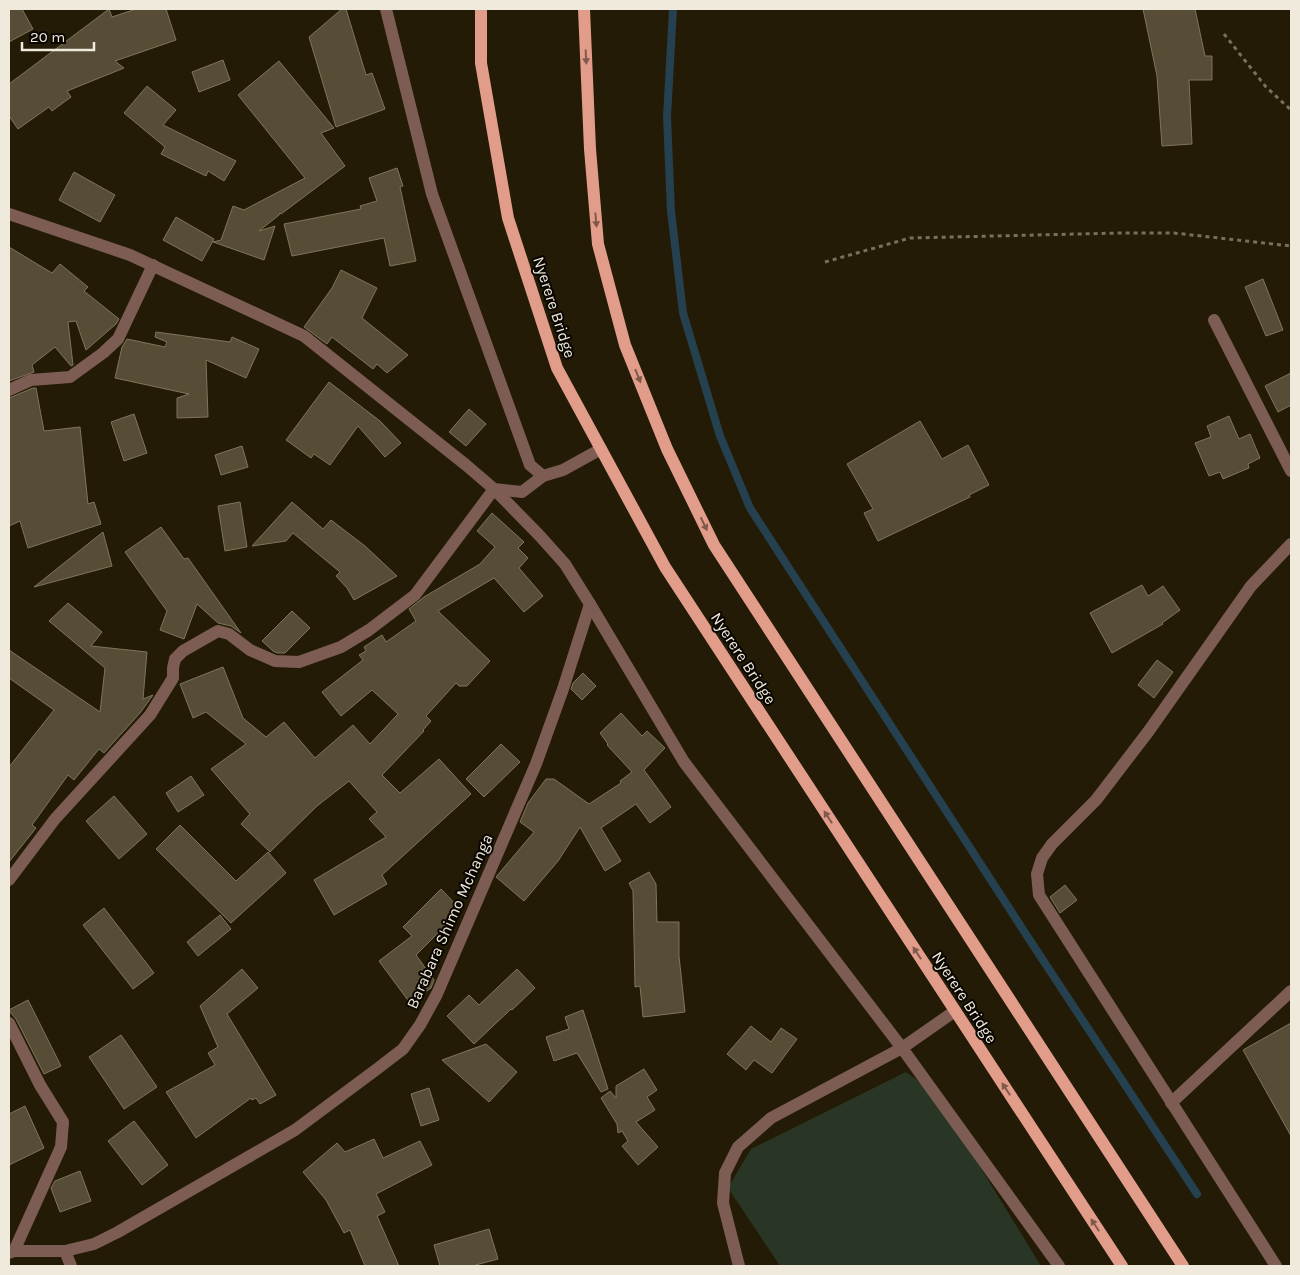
<svg xmlns="http://www.w3.org/2000/svg" width="1300" height="1275" font-family="Karla,sans-serif">
	<rect width="100%" height="100%" fill="#231b05"/>
	<path fill="#293625" d="M906,1072l28,20 107,174h-261l-52,-78 23,-39z"/>
	<g fill="none" stroke-linecap="round" stroke-linejoin="round">
		<path stroke="#25404f" stroke-width="8" d="M673,9l-6,108 4,94 12,102 37,123 30,72 281,434 166,252"/>
	</g>
	<g fill="#574d36" stroke="#7f755c">
		<path d="M9,9h13l11,20 -24,13z"/>
		<path d="M109,9l3,8 24,-8h30l10,31 -61,21 9,7 -57,23 4,6 -19,14 -3,-4 -31,22 -9,-13v-32z"/>
		<path d="M342,9h4l20,66 6,-2 13,36 -49,18 -27,-90z"/>
		<path d="M1143,9h52l10,47h7v24h-23l3,64 -30,2 -5,-70z"/>
		<path d="M223,60l7,20 -31,12 -7,-20z"/>
		<path d="M279,61l55,67 -13,5 24,33 -64,48 -1,-1 -1,2 -20,16 16,-5 -11,34 -51,-18 8,-2 12,-34 11,4 61,-32 -67,-83z"/>
		<path d="M147,86l29,24 -13,15 73,36 -12,20 -16,-10 -2,5 -45,-22 4,-7 -41,-34z"/>
		<path d="M397,168l6,18 -3,1 16,74 -26,5 -6,-28 -92,18 -8,-32 77,-15 -1,-3 17,-5 -8,-23z"/>
		<path d="M74,172l41,23 -15,27 -41,-22z"/>
		<path d="M176,217l38,22 -12,22 -39,-21z"/>
		<path d="M9,247l43,26 8,-9 28,23 -4,4 35,28 -3,5 -30,26 -10,-29 -8,1 5,43 -2,1 -16,-19 -23,18 2,7 -25,9z"/>
		<path d="M341,270l36,18 -15,30 46,37 -21,18 -10,-9 -4,5 -41,-32 -5,7 -23,-17 28,-39z"/>
		<path d="M1263,279l20,51 -17,6 -21,-49z"/>
		<path d="M156,332l74,10 2,-5 27,12 -13,29 -40,-18 2,57 -31,1v-20l12,-4 -74,-16 7,-31 5,-8 38,8 2,-5 -12,-5z"/>
		<path d="M1291,373v32l-13,7 -13,-26z"/>
		<path d="M329,382l51,39 21,22 -16,14 -27,-31 -28,39 -16,-11 -3,4 -25,-18z"/>
		<path d="M33,388h3l8,43 36,-4 8,77 6,-2 7,22 -73,24 -8,-27 -11,5v-128z"/>
		<path d="M469,409l17,15 -20,22 -17,-14z"/>
		<path d="M134,414l13,39 -23,8 -13,-39z"/>
		<path d="M1229,416l10,23 11,-5 10,24 -12,6 1,4 -26,11 -3,-7 -11,4 -14,-33 16,-6 -4,-11z"/>
		<path d="M920,421l22,38 26,-14 21,40 -20,10 1,2 -92,44 -14,-28 9,-4 -26,-45z"/>
		<path d="M242,446l6,21 -27,8 -6,-20z"/>
		<path d="M240,502l7,45 -22,4 -7,-45z"/>
		<path d="M292,502l31,27 8,-9 34,26 32,30 -43,24 -7,-12 -11,-12 4,-4 -47,-39 -7,8 -34,5z"/>
		<path d="M492,513l32,29 -6,6 10,10 -9,10 24,28 -19,16 -30,-34 -56,33 52,50 -23,25h-8l-3,-3 -30,33 5,5 -8,9 1,1 -42,44 18,18 39,-34 32,35 -89,81 5,9 -53,31 -20,-35 72,-43 -17,-18 8,-7 -28,-31 -32,25 -47,46 -29,-28 9,-10 -39,-45 35,-25 -40,-32 -13,6 -13,-34 43,-17 20,51 23,19 18,-15 31,36 38,-33 17,19 28,-30 -26,-24 -31,26 -19,-24 41,-32 -4,-5 7,-4 -2,-4 18,-12 4,7 30,-21 -7,-12 15,-12 56,-33 15,-17 -18,-16z"/>
		<path d="M161,527l23,32 4,-1 53,75 -10,-7 -13,-3 -21,-19 -13,35 -24,-9 7,-19 -42,-59z"/>
		<path d="M103,532l9,34 -78,21z"/>
		<path d="M1142,585l6,11 15,-10 17,24 -18,13 1,1 -51,29 -22,-40z"/>
		<path d="M68,603l34,29 -11,14 56,6 -4,47 10,-4 -13,18 -36,40 -5,-4 -25,31 -6,-5 -36,50 4,3 -27,34v-95l45,-57 -45,-32v-28l91,62 5,-44 -56,-47z"/>
		<path d="M292,611l18,17 -25,25h-8l-4,-2 -11,-10z"/>
		<path d="M1157,660l16,12 -19,26 -16,-13z"/>
		<path d="M583,673l13,13 -14,14 -11,-11 2,-6z"/>
		<path d="M621,713l21,23 5,-5 18,17 -21,22 27,37 -21,16 -14,-19 -35,24 20,33 -16,10 -25,-44 -22,34 -34,40 -28,-24 38,-45 -14,-10 8,-19 18,-24h8l35,25 32,-21 -1,-2 12,-9 -25,-27 1,-1 -8,-11z"/>
		<path d="M501,744l19,18 -36,35 -18,-18z"/>
		<path d="M191,776l13,19 -26,17 -12,-19z"/>
		<path d="M114,796l33,38 -28,25 -33,-38z"/>
		<path d="M180,825l56,56 32,-29 18,21 -55,50 -75,-74z"/>
		<path d="M649,872l7,12 1,38h22v34l6,56 -42,5 -3,-31 -5,1 -2,-96 -4,-8z"/>
		<path d="M1065,885l12,15 -17,13 -10,-16z"/>
		<path d="M441,889l20,21 -45,45 18,25 -3,8 -21,15 -31,-42 33,-25 -9,-9z"/>
		<path d="M104,908l50,65 -21,16 -50,-64z"/>
		<path d="M220,915l11,14 -33,27 -11,-14z"/>
		<path d="M242,969l16,19 -31,26 49,81 -16,9 -4,-6 -4,2 -1,-2 -55,40 -30,-46 49,-27 -7,-12 10,-6 -18,-41z"/>
		<path d="M517,969l18,19 -23,22 -1,-1 -37,35 -27,-28 22,-21 10,10z"/>
		<path d="M28,1000l33,66 -17,8 -28,-55 -7,-8v-1z"/>
		<path d="M583,1010l25,79 -7,3 -24,-39 -23,8 -8,-24 23,-8 -4,-12z"/>
		<path d="M1291,1023v113l-48,-86z"/>
		<path d="M751,1026l20,16 10,-14 16,11 -25,34 -18,-13 -8,10 -19,-16z"/>
		<path d="M121,1035l36,52 -33,22 -35,-52z"/>
		<path d="M486,1044l31,28 -28,30 -47,-42z"/>
		<path d="M644,1069l13,21 -10,7 8,13 -19,12 22,25 -20,18 -16,-19 6,-5 -6,-10 -4,2 -1,-9 -16,-26 9,-7 6,7v-12z"/>
		<path d="M429,1088l10,32 -18,6 -10,-32z"/>
		<path d="M25,1106l19,42 -35,17v-51z"/>
		<path d="M134,1121l34,44 -26,20 -34,-44z"/>
		<path d="M374,1139l9,19 37,-17 12,24 -56,29 9,18 -8,4 22,50h-34l-15,-36 -6,3 -18,-33 -23,-28 34,-29 8,9z"/>
		<path d="M80,1171l11,30 -31,11 -9,-24 4,-7z"/>
		<path d="M489,1229l9,30 -26,7h-32l-6,-21z"/>
	</g>
	<g fill="none" stroke-linecap="round" stroke-linejoin="round">
		<g stroke="#77705d" stroke-width="3" stroke-dasharray="4 4" stroke-linecap="butt">
			<path d="M1224,34l42,53 25,23"/>
			<path d="M825,262l85,-24 210,-5h54l117,13"/>
		</g>
		<path stroke="#7d5c53" stroke-width="12" d="M739,1266l-16,-63 2,-30 13,-26 33,-29 131,-70"/>
		<g stroke="#7d5c53" stroke-width="12">
			<path d="M386,9l46,185 98,271 13,11 20,-6 38,-21"/>
			<path d="M9,214l121,41 174,81 162,129 28,24 45,46 26,29 25,40 94,158 218,286 157,218"/>
			<path d="M1214,320l77,151"/>
			<path d="M9,390l22,-10 39,-3 33,-24 15,-14 35,-74"/>
			<path d="M9,880l46,-61 95,-104 23,-37v-10l2,-9 8,-8 35,-20 11,3 21,16 25,11 24,1 42,-15 28,-17 46,-35 79,-106 28,3 21,-16"/>
			<path d="M9,1023l31,62 23,37 -2,25 -47,104"/>
			<path d="M902,1048l53,-37"/>
			<path d="M1171,1103l120,-112"/>
			<path d="M65,1251l6,15"/>
			<path d="M9,1253l5,-2h51l29,-7 24,-12 177,-102 82,-61 26,-20 17,-24 17,-31 99,-230 27,-75 27,-85"/>
			<path d="M1276,1266l-237,-371 -2,-21 5,-16 10,-14 44,-44 52,-68 103,-146 40,-42"/>
		</g>
		<g stroke="#e19d8a" stroke-width="12">
			<path d="M481,9v54l27,155 49,150 108,199 457,699"/>
			<path d="M584,9l6,140 8,95 27,101 42,104 47,96 469,721"/>
		</g>
	</g>
	<defs><path id="oneway-solid" d="M-6-.8H1V-3.2L6.5 0L1 3.2V.8H-6Z" transform="scale(1.25)"/></defs>
	<g fill="#80594c">
		<use href="#oneway-solid" transform="translate(586 57) rotate(87)"/>
		<use href="#oneway-solid" transform="translate(596 220) rotate(85)"/>
		<use href="#oneway-solid" transform="translate(638 376) rotate(68)"/>
		<use href="#oneway-solid" transform="translate(704 524) rotate(64)"/>
		<use href="#oneway-solid" transform="translate(828 817) rotate(-123)"/>
		<use href="#oneway-solid" transform="translate(917 953) rotate(-123)"/>
		<use href="#oneway-solid" transform="translate(1006 1089) rotate(-123)"/>
		<use href="#oneway-solid" transform="translate(1095 1225) rotate(-123)"/>
	</g>
	<g text-anchor="middle" stroke-width="4" stroke-linejoin="round" paint-order="stroke">
		<g font-size="16" fill="#f0eadd" stroke="#090601">
			<text transform="translate(555 307) rotate(72)" y="6">Nyerere Bridge</text>
			<text transform="translate(744 658) rotate(57)" y="6">Nyerere Bridge</text>
			<text transform="translate(449 921) rotate(-66)" y="6">Barabara Shimo Mchanga</text>
			<text transform="translate(965 997) rotate(57)" y="6">Nyerere Bridge</text>
		</g>
	</g>
	<rect width="1300" height="1275" fill="none" stroke="#f0eadd" stroke-width="20"/>
	<path d="M22 42v8h72v-8" fill="none" stroke="#f0eadd" stroke-width="2.5"/>
	<text x="30" y="42" font-size="15" fill="#f0eadd" stroke="#090601" stroke-width="4" paint-order="stroke">20 m</text>
</svg>
